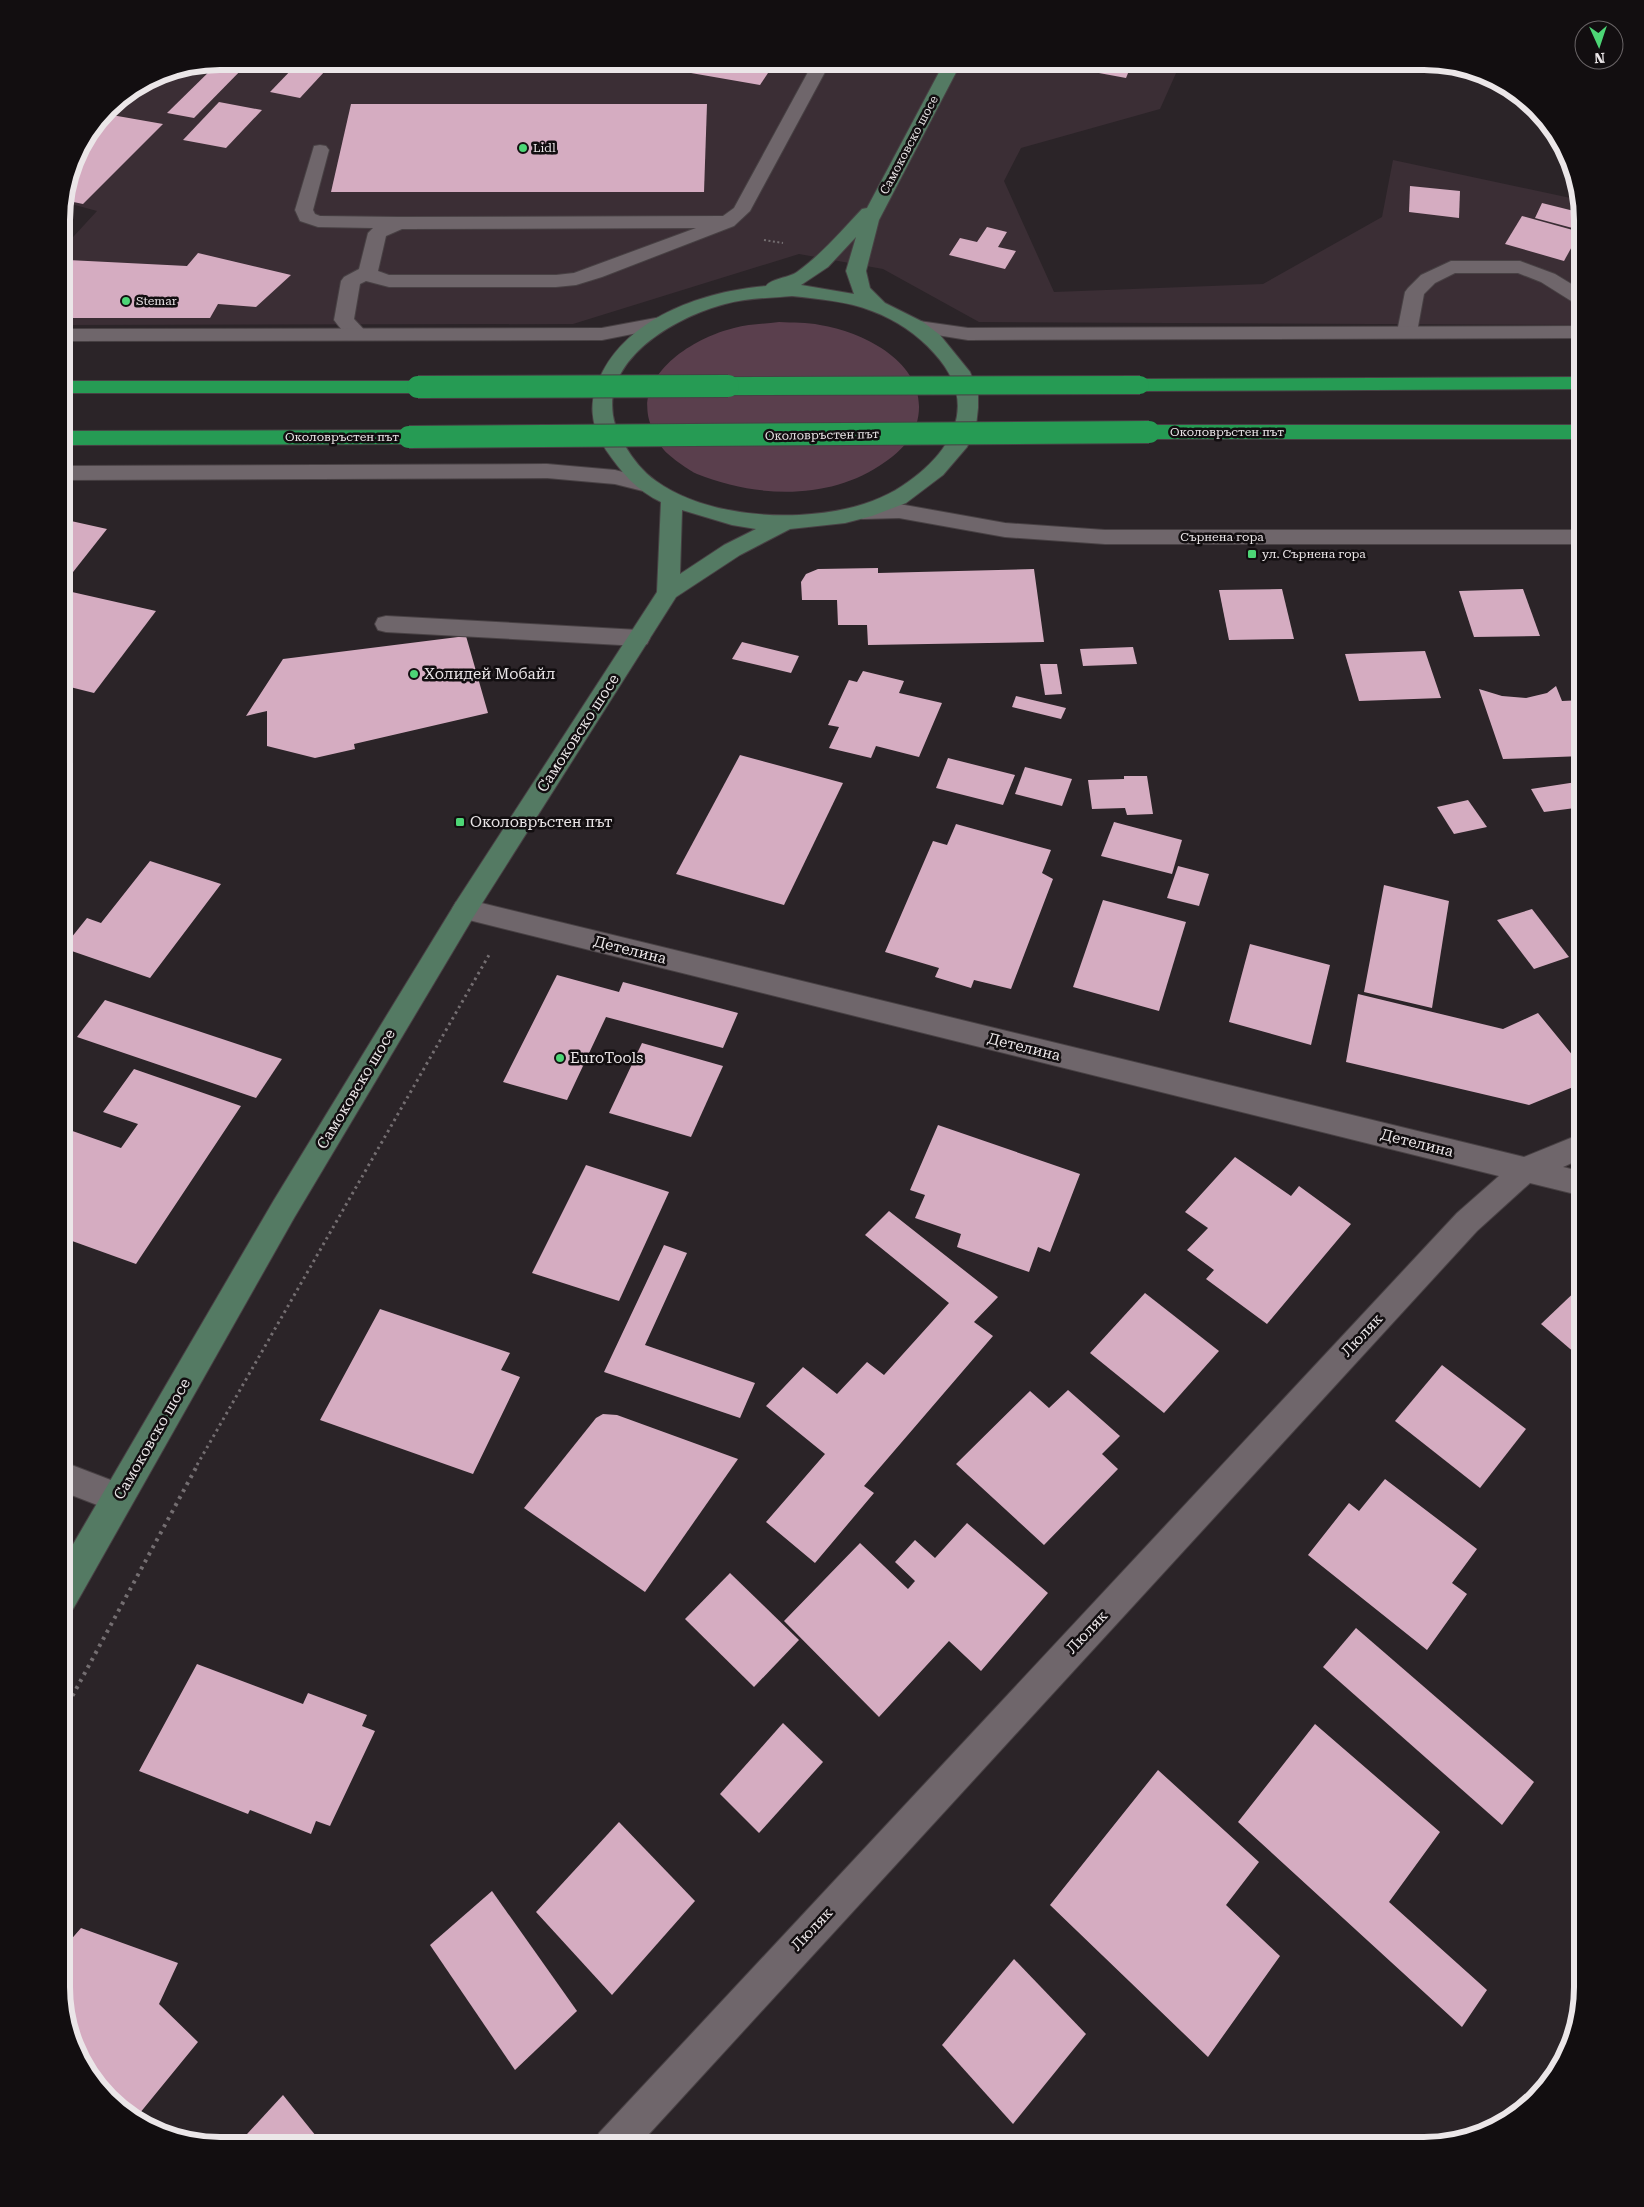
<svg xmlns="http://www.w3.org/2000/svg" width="1644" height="2207" font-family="'Roboto Serif',serif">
	<rect width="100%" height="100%" fill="#2b2428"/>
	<path fill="#3b2e35" d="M220,61l961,1 -21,47 -139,39 -17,33 50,111 209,-8 119,-67 11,-57 187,40 3,20v105l-604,-3 -96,-53 -84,-15 -226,70 -511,1v-76l35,-38 -33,-9 14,-52 37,-49 45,-28z"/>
	<path fill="#5a3f4d" d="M779,322c14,1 28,0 41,3 48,8 114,42 96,101 -4,14 -19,28 -31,36 -54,39 -128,36 -188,12 -7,-3 -27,-17 -33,-24 -4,-4 -6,-11 -9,-16 -30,-53 34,-95 79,-106 14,-4 30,-4 45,-6z"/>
	<g fill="#d5acc1">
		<path d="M220,61h30l-56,57 -27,-5z"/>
		<path d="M673,61h103l-16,24 -92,-16z"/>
		<path d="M1034,61h99l-7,17z"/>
		<path d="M295,66l30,5 -25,27 -30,-6z"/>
		<path d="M219,102l43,8 -36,38 -43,-8z"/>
		<path d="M351,104h356l-3,88h-373z"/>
		<path d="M106,114l57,10 -80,80 -19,-4 14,-50z"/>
		<path d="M1410,186l50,5 -1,27 -50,-6z"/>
		<path d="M1542,203l40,10 1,11 -3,6 -45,-12z"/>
		<path d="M1522,216l58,16 -16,29 -59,-17z"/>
		<path d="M987,227l20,5 -9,15 18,4 -11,18 -56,-14 11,-17 17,4z"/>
		<path d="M198,253l93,22 -35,32 -38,-3 -8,14h-148v-40l6,-18 119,6z"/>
		<path d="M62,519l45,10 -45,57z"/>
		<path d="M878,568v5l156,-4 10,73 -176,3 -1,-20h-29l-1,-25h-35l-1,-18 5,-8 12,-5z"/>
		<path d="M1282,589l12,50 -65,1 -10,-50z"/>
		<path d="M1523,589l17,47 -66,1 -15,-46z"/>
		<path d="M72,592l84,19 -62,82 -32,-8v-80z"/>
		<path d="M466,636l22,77 -134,31 1,5 -40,9 -48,-12v-35l-21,5 37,-57z"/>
		<path d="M742,642l57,14 -8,17 -59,-14z"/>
		<path d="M1133,647l4,17 -54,2 -3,-17z"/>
		<path d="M1425,651l16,47 -82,3 -14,-47z"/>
		<path d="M1040,664h17l5,30 -17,1z"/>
		<path d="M863,671l41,10 -5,12 43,10 -23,54 -43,-11 -5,12 -42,-10 10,-21 -11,-2 21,-45 8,2z"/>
		<path d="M1556,686l6,15 21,-1v56l-80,3 -24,-70 23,7 24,2 21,-5z"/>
		<path d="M1016,696l50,12 -5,11 -49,-12z"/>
		<path d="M740,755l103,28 -59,122 -108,-31z"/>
		<path d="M948,758l67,17 -12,30 -67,-17z"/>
		<path d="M1025,767l47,12 -10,27 -47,-12z"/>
		<path d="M1124,776h23l6,38 -26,1 -2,-7 -33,1 -4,-29 36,-1z"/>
		<path d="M1583,781v26l-39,5 -13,-23z"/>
		<path d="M1468,800l19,27 -33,7 -17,-27z"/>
		<path d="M1114,822l68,18 -10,34 -71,-18z"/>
		<path d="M956,824l95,26 -9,23 11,6 -42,110 -37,-9 -3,8 -36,-11 4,-9 -54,-16 48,-111 14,4z"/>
		<path d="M150,861l71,23 -71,94 -87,-30 24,-30 14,5z"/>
		<path d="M1178,866l31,8 -10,32 -32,-8z"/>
		<path d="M1384,885l65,16 -17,107 -68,-16z"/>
		<path d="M1103,900l83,22 -27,89 -86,-24z"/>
		<path d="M1532,909l37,48 -35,12 -37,-49z"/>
		<path d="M1250,944l80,21 -19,80 -82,-23z"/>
		<path d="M557,975l62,17 4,-10 115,31 -15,35 -117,-31 -39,83 -64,-18z"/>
		<path d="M1358,994l145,35 35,-16 45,55v15l-54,22 -183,-43z"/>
		<path d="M105,1000l177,59 -26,39 -179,-61z"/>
		<path d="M642,1043l81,23 -32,71 -82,-24z"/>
		<path d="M134,1069l107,37 -105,158 -75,-27v-110l60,21 17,-24 -35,-12z"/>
		<path d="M938,1125l142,49 -30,78 -12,-5 -9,25 -72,-25 4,-13 -46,-16 10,-23 -15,-5z"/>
		<path d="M1235,1157l56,39 8,-10 52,38 -84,100 -61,-45 8,-9 -27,-20 21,-22 -23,-16z"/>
		<path d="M586,1165l83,27 -50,109 -87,-28z"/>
		<path d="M889,1211l109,86 -24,25 19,14 -129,150 10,7 -59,70 -49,-41 59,-68 -59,-48 37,-39 34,27 30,-32 17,13 65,-72 -84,-68z"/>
		<path d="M664,1245l23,8 -42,92 110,38 -15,35 -136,-46z"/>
		<path d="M1583,1284v76l-42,-36z"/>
		<path d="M1145,1293l74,58 -55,62 -74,-60z"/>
		<path d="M380,1309l130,44 -9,17 19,7 -47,97 -153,-54z"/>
		<path d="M1442,1365l84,64 -46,59 -85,-67z"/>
		<path d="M1068,1390l52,46 -18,18 16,15 -74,76 -88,-81 74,-73 19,17z"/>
		<path d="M603,1414l14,1 121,44 -93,133 -121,-84 72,-90z"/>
		<path d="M1385,1479l92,70 -25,34 15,11 -40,56 -119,-95 41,-52 10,8z"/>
		<path d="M967,1523l81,70 -67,78 -32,-30 -70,76 -95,-96 76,-78 48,46 7,-8 -20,-19 20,-22 20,18z"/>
		<path d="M730,1573l69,67 -45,47 -69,-68z"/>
		<path d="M1356,1628l178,154 -32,43 -179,-158z"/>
		<path d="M197,1664l106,40 5,-11 59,22 -5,11 13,5 -45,95 -14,-5 -5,13 -61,-24 -2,4 -109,-43z"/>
		<path d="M783,1723l40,39 -64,71 -39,-39z"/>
		<path d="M1315,1724l125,108 -51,70 98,88 -25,37 -224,-205z"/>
		<path d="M1158,1770l101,92 -33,43 54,51 -72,101 -158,-152z"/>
		<path d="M619,1822l76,79 -83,94 -76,-83z"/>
		<path d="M492,1891l85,120 -62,59 -85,-125z"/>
		<path d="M81,1928l97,35 -19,41 39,38 -63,77 -47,-44 -21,-47 -6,-41v-36z"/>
		<path d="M1014,1959l72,75 -73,90 -71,-79z"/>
		<path d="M283,2095l41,51h-88z"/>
	</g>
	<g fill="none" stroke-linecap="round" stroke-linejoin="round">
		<g stroke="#484144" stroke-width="2">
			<g id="service">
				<path d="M814,61h17l-81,150 -16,15 -132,51 -26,8 -20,2h-167l-23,-6 -6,3 -6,35 15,16 -3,4c-14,4 -24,-8 -32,-19l7,-39 3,-4 15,-8 9,-36 5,-5 -55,-1 -18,-6 -5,-11 19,-64 6,-1 6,1 3,4 -16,60 2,4 5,2 79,1 324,-1 11,-8zM696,228l-122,45 -18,2h-167l-11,-4 8,-35 16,-7z"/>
				<path d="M1451,261h69l35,13 28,17v15l-7,-2 -35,-22 -23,-9h-63l-20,10 -11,11 -7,38 -3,4 -7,2 -7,-2 -3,-4 8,-40 3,-4 13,-13z"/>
				<path d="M386,616l253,14 8,2 3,6 -3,6 -8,2 -253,-14 -8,-2 -3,-6 3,-6z"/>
			</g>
		</g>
		<g stroke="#484144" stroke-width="2">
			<g id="minor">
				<path d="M661,317l7,2 3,4 -3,4 -66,13 -540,1v-12l540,-1z"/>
				<path d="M919,321l49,7 615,-2v12l-615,2 -56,-9 -3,-4 3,-4z"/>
				<path d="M547,464l68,6 39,10 4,5 -4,5 -7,2 -32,-8 -68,-6 -485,2v-14z"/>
				<path d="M899,504l106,19 100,7h478v14h-478l-100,-7 -106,-19 -36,1 -8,-2 -3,-5 3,-5z"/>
				<path d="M465,899l1059,258 59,-24v25l-20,9 20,5v24l-53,-13 -53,48 -839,915h-45l6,-13 858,-920 42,-37 -1034,-257 -9,-3 -4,-7 4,-7z"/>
				<path d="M61,1461l68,26 5,11 -5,11 -11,4 -57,-22z"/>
			</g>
		</g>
		<g stroke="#484144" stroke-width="2">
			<path id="secondary" d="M945,61h17l-83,159 -13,51 4,17 15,15 38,19 17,13 30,37 8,20v16l-2,18 -9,21 -24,28 -37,28 -34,13 -27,7 -55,6 -50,26 -64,42 -202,319 -180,302 -221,391 -12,4v-48l213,-365 182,-298 201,-310 4,-90c-24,-11 -40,-30 -55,-52 -17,-27 -18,-51 -3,-79 30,-56 103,-80 163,-85 6,-8 23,-8 31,-14 25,-18 44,-41 65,-63l5,-1zM856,237l-10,34 8,23 -53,-9 27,-18zM792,296c27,3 54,5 80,15 24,9 45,23 62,42 47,51 18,100 -32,133 -30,20 -68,27 -103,29 -47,2 -104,-6 -143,-34 -13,-9 -24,-23 -32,-37 -43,-71 41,-124 101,-140 22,-6 45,-6 67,-8zM682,510l50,15 24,4 -32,16 -44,29z"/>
		</g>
		<g stroke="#484144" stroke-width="2">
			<g id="trunk">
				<path d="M1583,377v12l-443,2 -7,-2 -3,-4 3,-4 7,-2z"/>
				<path d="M62,381h356l7,2 3,4 -3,4 -7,2h-356z"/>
				<path d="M1149,425h434v14h-434l-7,-2 -3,-5 3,-5z"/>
				<path d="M409,430l7,2 3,5 -3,5 -7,2 -347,1v-14z"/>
			</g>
		</g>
		<path stroke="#746e71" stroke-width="2" stroke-dasharray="2 2.5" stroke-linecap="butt" d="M764,240l19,3"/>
		<path stroke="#746e71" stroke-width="3" stroke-dasharray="2.5 4" stroke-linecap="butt" d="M197,1465l292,-510"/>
		<path stroke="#746e71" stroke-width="4" stroke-dasharray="3 5" stroke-linecap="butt" d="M61,1717l137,-253"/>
		<use href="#service" fill="#6f666b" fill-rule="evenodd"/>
		<use href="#minor" fill="#6f666b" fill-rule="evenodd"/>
		<use href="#secondary" fill="#547a63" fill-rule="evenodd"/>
		<use href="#trunk" fill="#269b54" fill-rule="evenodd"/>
		<g stroke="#484144" stroke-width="20" stroke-linecap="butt">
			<path id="trunk-bridge-far1" d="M418,387l722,-2"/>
		</g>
		<g stroke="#484144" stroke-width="24" stroke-linecap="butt">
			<g id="trunk-bridge">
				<path d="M418,387l310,-1"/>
				<path d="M409,437l740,-5"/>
			</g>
		</g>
		<use href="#trunk-bridge-far1" stroke="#269b54" stroke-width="18"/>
		<use href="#trunk-bridge" stroke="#269b54" stroke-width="22"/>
	</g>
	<g fill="#4dd676" stroke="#120e10" stroke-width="2">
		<circle cx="523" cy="148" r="5"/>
		<circle cx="126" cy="301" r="5"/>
		<rect x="1247" y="549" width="10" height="10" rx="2.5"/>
		<circle cx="414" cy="674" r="5"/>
		<rect x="455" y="817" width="10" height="10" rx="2.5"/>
		<circle cx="560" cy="1058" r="5"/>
	</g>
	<g text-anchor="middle" stroke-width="5" stroke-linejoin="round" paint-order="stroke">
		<g font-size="12" fill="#ebe6e8" stroke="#120e10">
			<text transform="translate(909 145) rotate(-62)" y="4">Самоковско шосе</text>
			<text x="1227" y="436">Околовръстен път</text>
			<text transform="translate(822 435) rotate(-1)" y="4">Околовръстен път</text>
			<text x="342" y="441">Околовръстен път</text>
			<text x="1222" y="541">Сърнена гора</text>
		</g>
		<g font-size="12" fill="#ebe6e8" stroke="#120e10" text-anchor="start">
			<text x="533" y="152">Lidl</text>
			<text x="136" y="305">Stemar</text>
			<text x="1262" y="558">ул. Сърнена гора</text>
		</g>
		<g font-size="15" fill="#ebe6e8" stroke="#120e10" text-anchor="start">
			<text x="424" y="679">Холидей Мобайл</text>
			<text x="470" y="827">Околовръстен път</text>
			<text x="570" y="1063">EuroTools</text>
		</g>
		<g font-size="15" fill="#ebe6e8" stroke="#120e10">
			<text transform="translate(578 733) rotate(-57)" y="5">Самоковско шосе</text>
			<text transform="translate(630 950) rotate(14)" y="5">Детелина</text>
			<text transform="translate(1024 1047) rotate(14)" y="5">Детелина</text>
			<text transform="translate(356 1089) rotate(-59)" y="5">Самоковско шосе</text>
			<text transform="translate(1417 1143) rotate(14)" y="5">Детелина</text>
			<text transform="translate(1362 1335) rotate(-47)" y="5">Люляк</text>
			<text transform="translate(152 1439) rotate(-60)" y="5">Самоковско шосе</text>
			<text transform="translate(1087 1632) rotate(-47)" y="5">Люляк</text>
			<text transform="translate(812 1929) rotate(-47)" y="5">Люляк</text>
		</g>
	</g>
	<path d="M0 0H1644V2207H0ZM220 70H1424A150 150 0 0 1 1574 220V1987A150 150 0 0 1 1424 2137H220A150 150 0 0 1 70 1987V220A150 150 0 0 1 220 70Z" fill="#120e10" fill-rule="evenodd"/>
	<path fill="none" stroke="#ebe6e8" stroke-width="6" d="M220 70H1424A150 150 0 0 1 1574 220V1987A150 150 0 0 1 1424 2137H220A150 150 0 0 1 70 1987V220A150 150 0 0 1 220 70Z"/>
	<g transform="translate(1599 45) rotate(177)"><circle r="24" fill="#120e10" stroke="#696466"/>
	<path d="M0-4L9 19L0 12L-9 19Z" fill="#4dd676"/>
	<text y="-8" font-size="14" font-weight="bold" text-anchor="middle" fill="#ebe6e8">N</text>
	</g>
</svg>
